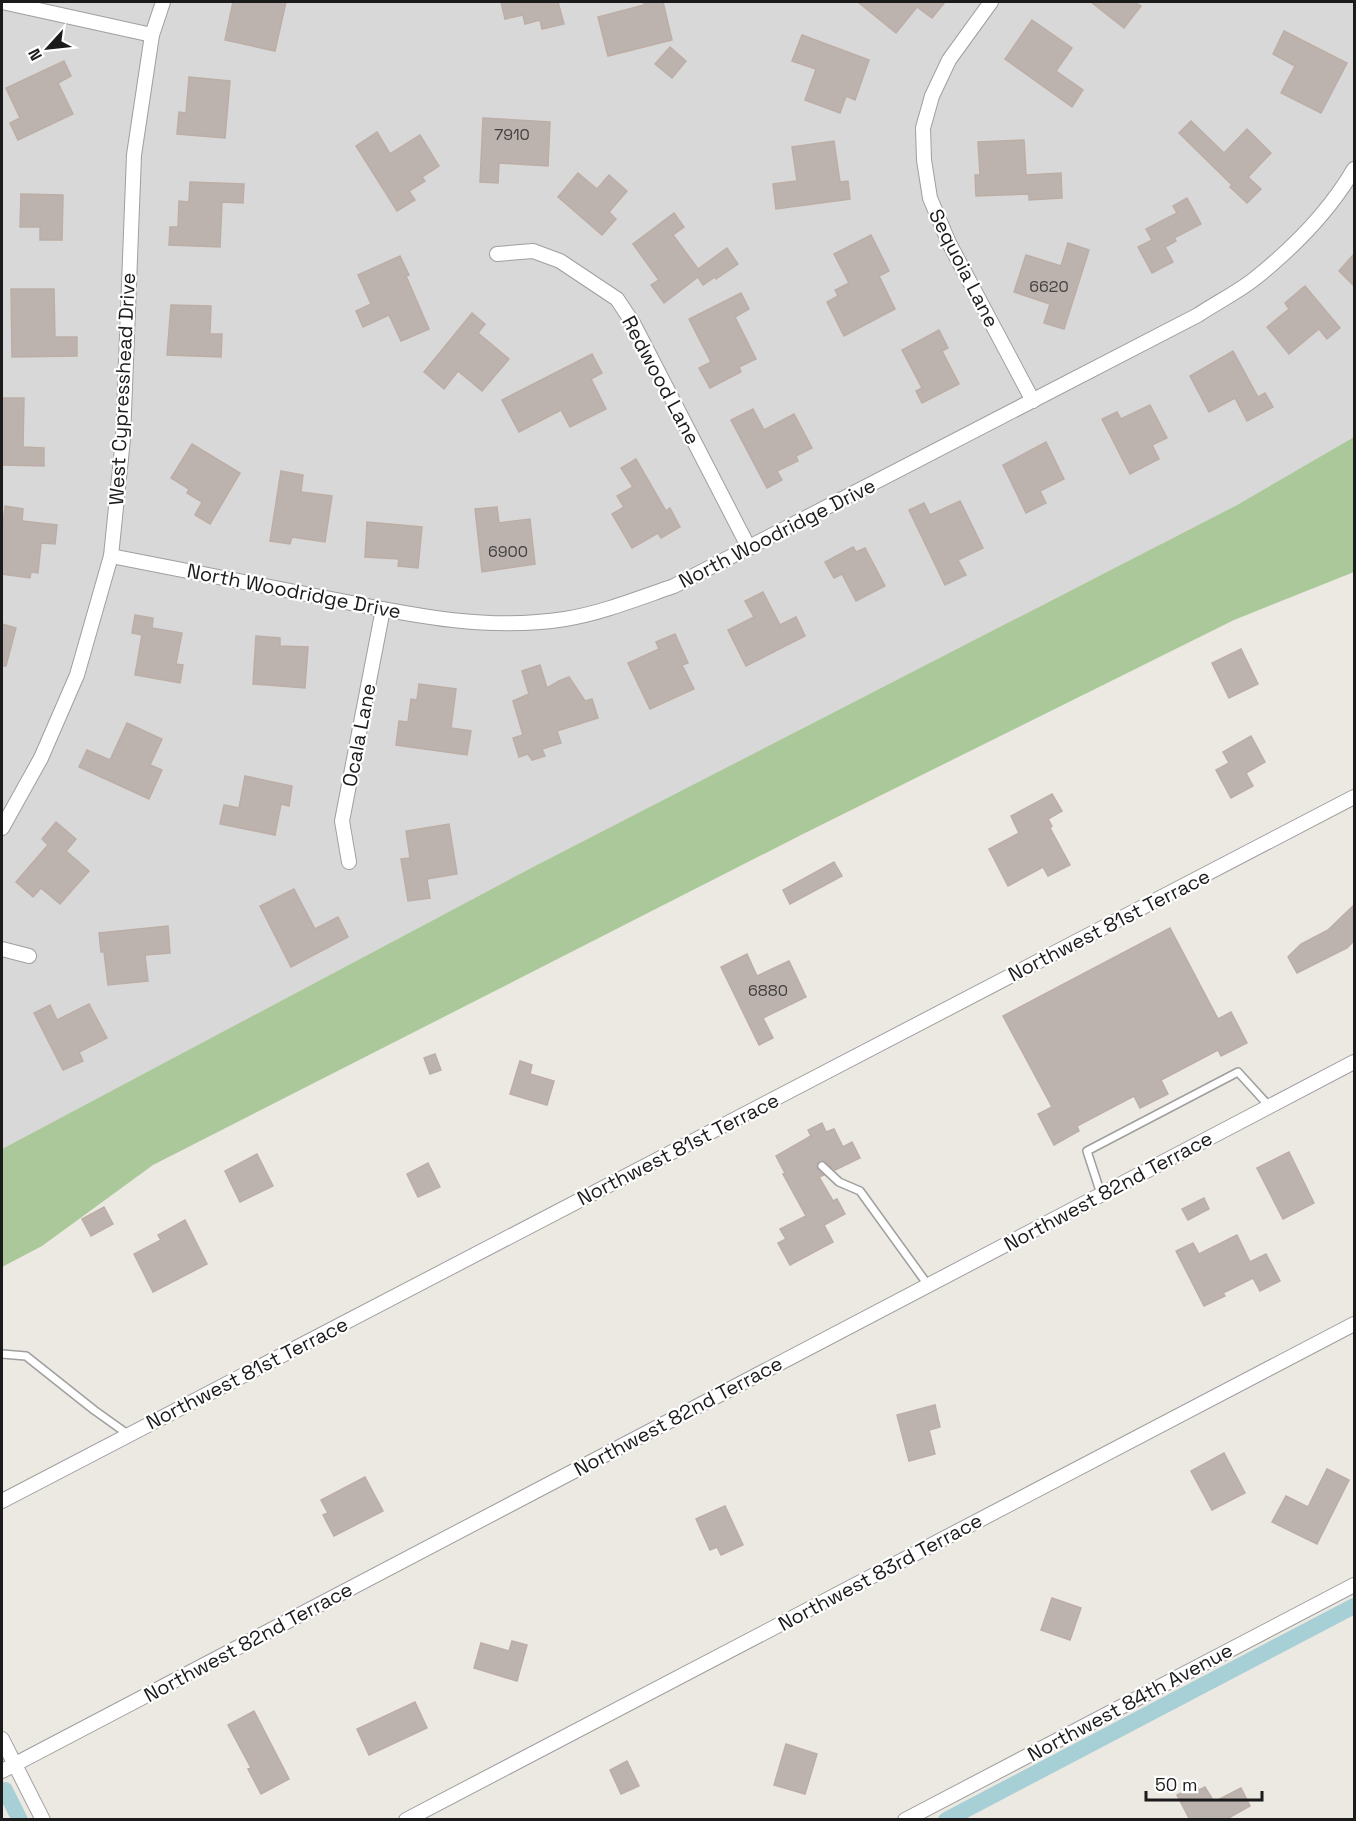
<svg xmlns="http://www.w3.org/2000/svg" width="1356" height="1821" font-family="'Space Grotesk',sans-serif">
	<rect width="100%" height="100%" fill="#ece8e2"/>
	<path fill="#d9d8d8" d="M2,2h1352v435l-117,68 -706,363 -529,281z"/>
	<path fill="#abc89a" d="M1354,437v135l-120,48 -431,214 -650,331 -111,81 -40,21v-118l529,-281 706,-363z"/>
	<g fill="none" stroke-linecap="round" stroke-linejoin="round">
		<g stroke="#a6cfd6" stroke-width="16">
			<path d="M2,1791l3,-1 15,30"/>
			<path d="M946,1820l408,-214"/>
		</g>
	</g>
	<g fill="#bcb3af" stroke="#bcaea6" stroke-width="1.5">
		<path d="M233,2h53l-11,49 -50,-11z"/>
		<path d="M501,2h57l6,22 -22,5 -2,-9 -15,4 -2,-9 -18,4z"/>
		<path d="M644,2h19l9,38 -64,16 -10,-39 46,-12z"/>
		<path d="M858,2h87l-13,16 -15,-11 -21,26z"/>
		<path d="M1091,2h43l7,4 -17,22z"/>
		<path d="M1032,20l40,28 -16,23 27,19 -11,17 -67,-48z"/>
		<path d="M1284,31l63,32 -26,50 -40,-20 14,-27 -22,-12z"/>
		<path d="M802,35l67,25 -14,40 -9,-4 -6,17 -35,-13 11,-31 -24,-8z"/>
		<path d="M670,47l16,14 -14,17 -17,-14z"/>
		<path d="M64,61l7,15 -13,7 15,31 -55,26 -8,-17 10,-5 -14,-30z"/>
		<path d="M189,77l41,4 -5,57 -48,-4 2,-22 7,1z"/>
		<path d="M483,118l67,4 -2,44 -49,-3 -1,20 -18,-1z"/>
		<path d="M1191,121l33,32 23,-24 24,24 -23,24 13,12 -14,14 -17,-16 2,-2 -53,-52z"/>
		<path d="M377,132l13,22 30,-19 19,31 -17,11 3,4 -16,10 6,9 -18,11 -41,-65z"/>
		<path d="M1024,140l2,35 35,-2 1,25 -33,2v-6l-53,2 -1,-21h5l-2,-33z"/>
		<path d="M834,141l6,41 8,-1 2,18 -74,10 -3,-25 24,-3 -5,-34z"/>
		<path d="M578,173l19,16 12,-14 18,16 -18,21 7,7 -14,16 -44,-38z"/>
		<path d="M190,182l54,2 -1,19 -21,-1 -2,45 -51,-2 1,-18h8l1,-26 10,1z"/>
		<path d="M21,194l42,1 -1,45h-22v-13h-20z"/>
		<path d="M1187,198l14,26 -27,14 2,3 -11,6 8,15 -21,11 -14,-26 14,-7 -6,-11 31,-16 -4,-7z"/>
		<path d="M674,213l10,14 -11,8 25,34 29,-21 11,16 -22,15 -1,-2 -12,8 -5,-8 -34,26 -13,-18 8,-5 -26,-36z"/>
		<path d="M871,235l18,36 -10,5 16,33 -51,27 -17,-34 11,-6 -3,-6 14,-7 -15,-29z"/>
		<path d="M1068,243l21,7 -25,79 -20,-6 6,-19 -36,-12 12,-37 35,11z"/>
		<path d="M1354,254v32l-15,-15z"/>
		<path d="M400,256l9,19 -3,1 23,53 -28,12 -12,-26 -26,12 -7,-16 15,-7 -13,-29z"/>
		<path d="M1305,286l35,42 -13,11 -8,-10 -30,25 -22,-27 22,-18 -4,-6z"/>
		<path d="M11,289h43l1,48h22v19l-65,1z"/>
		<path d="M741,293l8,16 -14,8 21,42 -17,8 2,5 -31,16 -11,-20 12,-6 -22,-43z"/>
		<path d="M171,305l40,1 -1,28h12l-1,23 -54,-2z"/>
		<path d="M472,313l13,11 -7,9 31,26 -27,32 -24,-20 -14,18 -20,-17z"/>
		<path d="M939,330l9,18 -6,3 17,33 -37,19 -6,-12 6,-3 -20,-38z"/>
		<path d="M1233,351l25,46 7,-4 8,14 -26,14 -12,-23 -26,14 -19,-36z"/>
		<path d="M592,354l10,19 -11,6 15,30 -36,18 -9,-17 -42,22 -17,-32z"/>
		<path d="M2,398h22l-1,49 21,1v18l-42,-1z"/>
		<path d="M1150,405l17,33 -15,7 7,14 -29,15 -28,-55 15,-7 4,7z"/>
		<path d="M753,409l11,21 30,-16 18,34 -16,8 2,5 -21,10 5,9 -15,8 -36,-68z"/>
		<path d="M1046,442l18,37 -24,12 6,12 -20,10 -23,-48z"/>
		<path d="M192,444l48,29 -30,51 -15,-9 7,-13 -15,-9 2,-4 -18,-11z"/>
		<path d="M636,459l30,52 4,-3 10,19 -19,11 -3,-5 -26,15 -20,-34 12,-7 -7,-11 16,-9 -12,-19z"/>
		<path d="M281,471l22,4 -2,17 31,4 -7,46 -33,-5 -2,7 -20,-3z"/>
		<path d="M960,501l23,47 -25,12 8,15 -21,10 -36,-75 15,-7 6,12z"/>
		<path d="M5,506l18,3 -1,12 35,4 -2,19 -14,-1 -3,30 -7,-1 -1,6 -28,-4v-49h1z"/>
		<path d="M497,507l2,16 31,-4 5,45 -53,8 -7,-63z"/>
		<path d="M367,522l55,5 -4,41 -20,-2 1,-7 -34,-2z"/>
		<path d="M853,547l3,5 9,-4 20,38 -29,15 -14,-27 -8,4 -9,-16z"/>
		<path d="M763,592l17,33 16,-8 9,19 -59,30 -18,-36 26,-13 -9,-16z"/>
		<path d="M135,615l18,3 -1,10 30,5 -6,31 7,1 -3,18 -45,-8 7,-40 -10,-2z"/>
		<path d="M2,624l14,4 -10,38h-4z"/>
		<path d="M675,634l13,29 -6,2 12,24 -44,20 -22,-46 31,-14 -3,-7z"/>
		<path d="M256,636l24,2v8l28,1 -3,41 -52,-4z"/>
		<path d="M1241,649l17,35 -29,14 -17,-35z"/>
		<path d="M540,665l7,23 12,-7 10,-4 16,24 7,-2 6,19 -41,13 4,12 -19,6 3,7 -13,4 -4,-6 -9,3 -6,-19 10,-3 -10,-34 16,-7 -7,-23z"/>
		<path d="M419,684l37,5 -5,39 20,3 -4,24 -71,-10 3,-24 9,1 3,-23 6,1z"/>
		<path d="M127,723l35,16 -12,26 12,5 -13,29 -70,-32 8,-17 23,10z"/>
		<path d="M1251,736l14,26 -19,11 7,13 -22,12 -15,-28 13,-7 -6,-11z"/>
		<path d="M245,776l47,10 -3,20 -8,-2 -6,31 -55,-11 4,-19 15,3z"/>
		<path d="M1052,794l10,17 -14,8 4,7 -2,2 20,37 -22,11 -5,-9 -35,19 -19,-37 30,-16 -8,-17z"/>
		<path d="M56,822l20,17 -10,12 23,20 -29,33 -19,-16 -8,9 -17,-15 32,-37 -6,-6z"/>
		<path d="M449,824l8,50 -30,5 3,19 -22,3 -7,-42 9,-1 -4,-27z"/>
		<path d="M834,862l8,14 -52,28 -7,-14z"/>
		<path d="M294,889l21,40 23,-12 10,20 -57,30 -31,-61z"/>
		<path d="M1354,905v36l-7,7 -50,25 -9,-16 13,-13 27,-14z"/>
		<path d="M168,926l2,27 -25,2 3,26 -40,4 -4,-33h-3l-2,-19z"/>
		<path d="M1170,928l48,91 13,-7 16,31 -26,13 -3,-6 -57,30 7,14 -28,14 -6,-12 -57,30 2,5 -25,14 -16,-31 14,-7 -49,-91z"/>
		<path d="M747,954l10,22 32,-15 17,36 -43,21 10,20 -14,7 -38,-78z"/>
		<path d="M89,1004l18,34 -28,14 4,9 -20,9 -29,-57 16,-8 7,15z"/>
		<path d="M435,1054l6,16 -11,4 -6,-16z"/>
		<path d="M520,1061l12,4 -2,9 24,7 -7,24 -37,-11z"/>
		<path d="M822,1123l4,9 8,-3 9,18 9,-5 8,16 -25,12 -11,-9 -6,2 -1,5 7,7 -5,2 14,24 4,-2 8,15 -21,11 9,17 -43,23 -12,-22 8,-4 -6,-10 26,-13 -23,-42 2,-1 -9,-17 35,-20 -3,-6z"/>
		<path d="M1289,1152l25,51 -31,16 -26,-51z"/>
		<path d="M257,1154l16,32 -33,16 -15,-31z"/>
		<path d="M428,1163l12,24 -22,10 -11,-23z"/>
		<path d="M1204,1198l5,11 -21,11 -6,-11z"/>
		<path d="M104,1207l9,17 -22,12 -9,-17z"/>
		<path d="M185,1220l22,44 -54,28 -19,-38 27,-14 -3,-5z"/>
		<path d="M1237,1235l13,27 16,-8 14,27 -20,10 -7,-13 -30,15 2,3 -21,10 -28,-55 17,-8 6,11z"/>
		<path d="M935,1405l5,22 -11,3 6,24 -26,7 -12,-46z"/>
		<path d="M1224,1453l21,40 -33,17 -21,-39z"/>
		<path d="M1327,1469l22,11 -32,64 -45,-22 14,-26 22,11z"/>
		<path d="M365,1477l18,34 -49,25 -11,-21 5,-2 -7,-13z"/>
		<path d="M725,1506l18,39 -22,10 -4,-8 -7,3 -14,-31z"/>
		<path d="M1052,1598l29,10 -11,32 -29,-10z"/>
		<path d="M512,1641l15,4 -10,36 -43,-13 7,-25 28,8z"/>
		<path d="M415,1702l12,26 -58,27 -12,-26z"/>
		<path d="M254,1711l35,68 -28,15 -13,-25 3,-1 -23,-43z"/>
		<path d="M786,1744l31,10 -12,40 -31,-9z"/>
		<path d="M627,1761l12,25 -18,8 -11,-24z"/>
		<path d="M1196,1785l3,5 6,-3 9,15 27,-14 9,18 -25,14h-35l-13,-25z"/>
	</g>
	<g fill="none" stroke-linecap="round" stroke-linejoin="round">
		<g stroke="#9f9f9f" stroke-width="10">
			<g id="lane">
				<path d="M822,1166l17,16 21,9 68,94"/>
				<path d="M1101,1194l-14,-43 151,-79 31,34"/>
				<path d="M2,1354l24,2 68,54 35,25"/>
			</g>
		</g>
		<g stroke="#9f9f9f" stroke-width="16">
			<g id="street">
				<path d="M2,2l150,33"/>
				<path d="M991,2l-42,58 -17,36 -9,32 1,32 6,38 19,45 84,158"/>
				<path d="M497,254l36,-3 27,10 57,38 16,24 116,225"/>
				<path d="M111,556c70,13 140,27 210,41 81,16 162,35 244,22 37,-6 74,-21 109,-33l524,-271c18,-12 38,-22 55,-35 39,-31 76,-68 101,-111"/>
				<path d="M2,828l39,-70 36,-83 34,-119 12,-117 11,-284 18,-120 11,-33"/>
				<path d="M349,862l-7,-41 41,-212"/>
				<path d="M2,949l27,7"/>
				<path d="M2,1501l1352,-704"/>
				<path d="M2,1739l41,81"/>
				<path d="M2,1771l1352,-709"/>
				<path d="M406,1820l948,-496"/>
				<path d="M905,1820l449,-235"/>
			</g>
		</g>
		<use href="#lane" stroke="#fff" stroke-width="7"/>
		<use href="#street" stroke="#fff" stroke-width="14"/>
	</g>
	<g text-anchor="middle" stroke-width="4.5" stroke-linejoin="round" paint-order="stroke">
		<g font-size="16" fill="#434140">
			<text x="512" y="140">7910</text>
			<text x="1049" y="292">6620</text>
			<text x="508" y="557">6900</text>
			<text x="768" y="996">6880</text>
		</g>
		<g font-size="20" fill="#1b1b1b" stroke="#fff">
			<text transform="translate(964 268) rotate(63)" y="7">Sequoia Lane</text>
			<text transform="translate(661 380) rotate(62)" y="7">Redwood Lane</text>
			<text transform="translate(122 389) rotate(-87)" y="7">West Cypresshead Drive</text>
			<text transform="translate(777 533) rotate(-27)" y="7">North Woodridge Drive</text>
			<text transform="translate(294 591) rotate(11)" y="7">North Woodridge Drive</text>
			<text transform="translate(359 735) rotate(-79)" y="7">Ocala Lane</text>
			<text transform="translate(1109 925) rotate(-27)" y="7">Northwest 81st Terrace</text>
			<text transform="translate(678 1149) rotate(-27)" y="7">Northwest 81st Terrace</text>
			<text transform="translate(1108 1191) rotate(-28)" y="7">Northwest 82nd Terrace</text>
			<text transform="translate(247 1373) rotate(-27)" y="7">Northwest 81st Terrace</text>
			<text transform="translate(678 1416) rotate(-28)" y="7">Northwest 82nd Terrace</text>
			<text transform="translate(880 1572) rotate(-28)" y="7">Northwest 83rd Terrace</text>
			<text transform="translate(248 1642) rotate(-28)" y="7">Northwest 82nd Terrace</text>
			<text transform="translate(1130 1702) rotate(-28)" y="7">Northwest 84th Avenue</text>
		</g>
	</g>
	<rect width="1356" height="1821" fill="none" stroke="#1b1b1b" stroke-width="6"/>
	<g transform="translate(48 48) rotate(243)" stroke="#ffffff" stroke-width="4.5" paint-order="stroke">
	<path d="M0-4.5L10 22L0 15L-10 22Z" fill="#1b1b1b"/>
	<text y="-9" font-size="16" font-weight="bold" text-anchor="middle" fill="#1b1b1b">N</text>
	</g>
	<path d="M1146 1791v9h116v-9" fill="none" stroke="#1b1b1b" stroke-width="3"/>
	<text x="1155" y="1791" font-size="18" fill="#1b1b1b" stroke="#ffffff" stroke-width="4.5" paint-order="stroke">50 m</text>
</svg>
